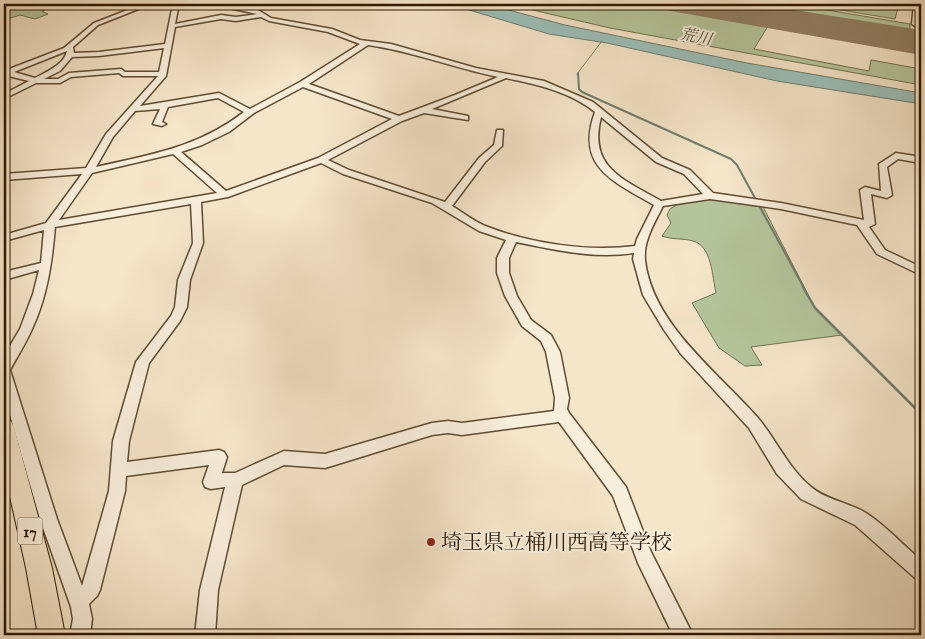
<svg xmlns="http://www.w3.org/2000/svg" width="925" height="639" font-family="'IM FELL English','Noto Serif JP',serif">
	<rect width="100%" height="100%" fill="#f5e5c9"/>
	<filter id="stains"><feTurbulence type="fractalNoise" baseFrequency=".004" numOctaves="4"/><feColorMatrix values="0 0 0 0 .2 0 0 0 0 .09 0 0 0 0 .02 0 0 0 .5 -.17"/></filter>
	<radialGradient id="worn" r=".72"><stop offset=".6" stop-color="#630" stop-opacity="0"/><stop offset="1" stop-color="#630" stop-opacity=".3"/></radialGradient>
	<g fill="#b5c69c" stroke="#72704e">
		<path d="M4,4h56l-18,7 6,3 -13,5 -15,-4 -16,5z"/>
		<path d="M507,4h135l126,22 -14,23 115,22 2,-11 50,9v16l-311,-57z"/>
		<path d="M654,4h42l105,17 -4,7z"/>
		<path d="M723,4h69l118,20v10z"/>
		<path d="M804,4h95l-4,15z"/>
		<path d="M810,23l99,17 -2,7 -102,-18z"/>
		<path d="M690,197l71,6 54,105 27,27 -91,12 11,18 -17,1 -26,-18 -27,-45 24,-10c-4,-17 -4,-47 -23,-52 -10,-3 -20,-1 -31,-5l9,-13 -4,-8 3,-6z"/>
	</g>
	<path fill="#9cbfb9" stroke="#707d6f" d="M449,4h37l79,21 182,38 174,30v11l-144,-23 -170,-38 -58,-9z"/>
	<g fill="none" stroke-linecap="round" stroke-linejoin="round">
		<path stroke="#707d6f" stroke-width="1" d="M577,74l25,-33"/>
		<path stroke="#707d6f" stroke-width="2" d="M578,73l1,16 3,3 149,67 6,6 67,123"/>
		<path stroke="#707d6f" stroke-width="2.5" d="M803,287l12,21 106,106"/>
		<path fill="#927f64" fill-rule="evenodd" d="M643,4h22l256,43v8l-273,-48z"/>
		<path fill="#927f64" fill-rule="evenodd" d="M696,4h61l164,26v18l-212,-36 -9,-2z"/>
		<g stroke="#604c32" stroke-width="3">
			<g id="minor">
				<path d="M143,4h8l-53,21 -25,22 1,6 25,-1 66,-8 8,-40h6l-4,20 46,-9 15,2 21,-3 -28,-6 -4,-4 33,6 13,8 61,11 28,11 31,4 85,24 68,13 49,21 69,56 28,12 23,23 68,10 83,17 -4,-30 5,-3 16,4 -2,-27 17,-11 25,4v6l-23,-4 -11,8 5,28 -5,3 -16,-4 4,30 -6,3 16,23 36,17v8l-44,-21 -20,-29 -76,-16 -71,-10 -47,7c-8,16 -20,35 -18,54 7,64 73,112 113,158 19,23 30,50 53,69 15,13 39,16 55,26 19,12 38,33 55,47v21l-6,-3 -60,-53 -54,-26 -24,-25 -28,-46 -68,-74 -17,-24 -21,-35 -10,-36 1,-6c-41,6 -78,-3 -118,-11l-7,16v15l8,23 14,24 20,15 9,17 9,46 -2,11 2,4 57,74 25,65 42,83h-20l-35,-72 -25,-67 -54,-74 -97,13 -14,-2 -16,2 -107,33 -41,-3 -42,20 -24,105 -3,45h-20l5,-45 25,-103 -14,2 -6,-2 -2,-5 6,-17 -83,11 -1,15 -25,99 -3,6 -8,8 3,15 -2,16h-20l3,-16 -2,-12 -31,-88 -36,-125v-38l16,-27 13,-35 6,-24 -35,10v-8l37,-9 3,-33 -40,11v-6l42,-12 36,-49 -78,6v-6l82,-6 20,-34 52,-58h-35l-4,-3 -48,4 -11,6h-24l-32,16v-5l25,-13 -25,-6v-4l60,-23 30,-25zM261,17l8,4 59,11 32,12 -60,38 -50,27 -31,-16 -79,13 26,-30 9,-49 46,-8 15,2zM368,45c44,6 86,23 130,32l-43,18 -56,21 -90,-32zM164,48l-5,24h-34l-4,-3 -52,4 -11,6h-14l16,-8 12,-14 27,-1zM67,51c-3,14 -21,21 -32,27l-21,-6zM506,78c30,6 65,14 89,34 -20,55 18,69 59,93l-17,34 -2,7c-45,6 -103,-2 -147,-19 -12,-4 -24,-14 -36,-21l33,-44 17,-16 1,-16h-6l-3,15 -15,13 -34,44 -96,-32 -21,-10 74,-39 22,-8 44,7v-4l-36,-7zM303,87l89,32 -74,39 -92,33 -45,-39 21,-7 27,-13 25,-19zM218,98l26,14c-47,36 -92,42 -148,55l17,-30 22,-26 25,-2 -7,15 9,2 4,-2 -4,-2 6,-15zM601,117l55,45 28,12 19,20 -42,7c-38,-22 -73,-33 -60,-84zM173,154l44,39 -158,27 33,-47zM321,163l22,11 89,29 47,28 27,9 -9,18v15l8,23 17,30 19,15 5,11 9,46 -1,13 -92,12 -14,-2 -16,2 -107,31 -41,-3 -49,22h-13l5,-16 -3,-5 -5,-2 -92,12 2,-21 20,-78 31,-42 7,-14 3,-27 13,-37 -2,-41 27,-5zM191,204l2,39 -15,37 -3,27 -4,9 -35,46 -23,79 -4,50 -27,95 -25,-67 -47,-149c7,-13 16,-27 22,-41 15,-32 20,-66 23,-102z"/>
				<path d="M914,4h6l-2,20 -3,2 -3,-2z"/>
			</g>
		</g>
		<g stroke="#2e1900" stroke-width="2">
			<path id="highway" d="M4,418l7,3 3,6 38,141 13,67h-27l-12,-67 -22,-98z"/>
		</g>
		<use href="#minor" fill="#f8eedc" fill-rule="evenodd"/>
		<use href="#highway" fill="#f5e5c9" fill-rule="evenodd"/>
	</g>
	<circle fill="#8f2418" stroke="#f8eedc" stroke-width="2" cx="431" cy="542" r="5"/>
	<g text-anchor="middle" stroke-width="4" stroke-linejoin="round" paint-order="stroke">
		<g font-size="16" font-style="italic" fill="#545341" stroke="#f8eedc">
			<text transform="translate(696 36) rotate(11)" y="6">荒川</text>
		</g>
		<rect fill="#f8eedc" stroke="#6b5942" stroke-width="1" x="17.5" y="517.5" width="25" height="27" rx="4"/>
		<g font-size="16" font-weight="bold" fill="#2e1900">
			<text x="30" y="537">17</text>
		</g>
		<g font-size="21" fill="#2e1900" stroke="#f8eedc" text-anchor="start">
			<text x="441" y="549">埼玉県立桶川西高等学校</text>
		</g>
	</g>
	<rect width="925" height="639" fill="none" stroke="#f5e5c9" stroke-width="20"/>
	<rect x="5" y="5" width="915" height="629" fill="none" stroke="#2e1900" stroke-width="2.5"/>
	<rect x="10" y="10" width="905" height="619" fill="none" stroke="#2e1900"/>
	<rect width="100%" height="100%" filter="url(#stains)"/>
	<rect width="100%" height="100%" fill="url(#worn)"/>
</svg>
